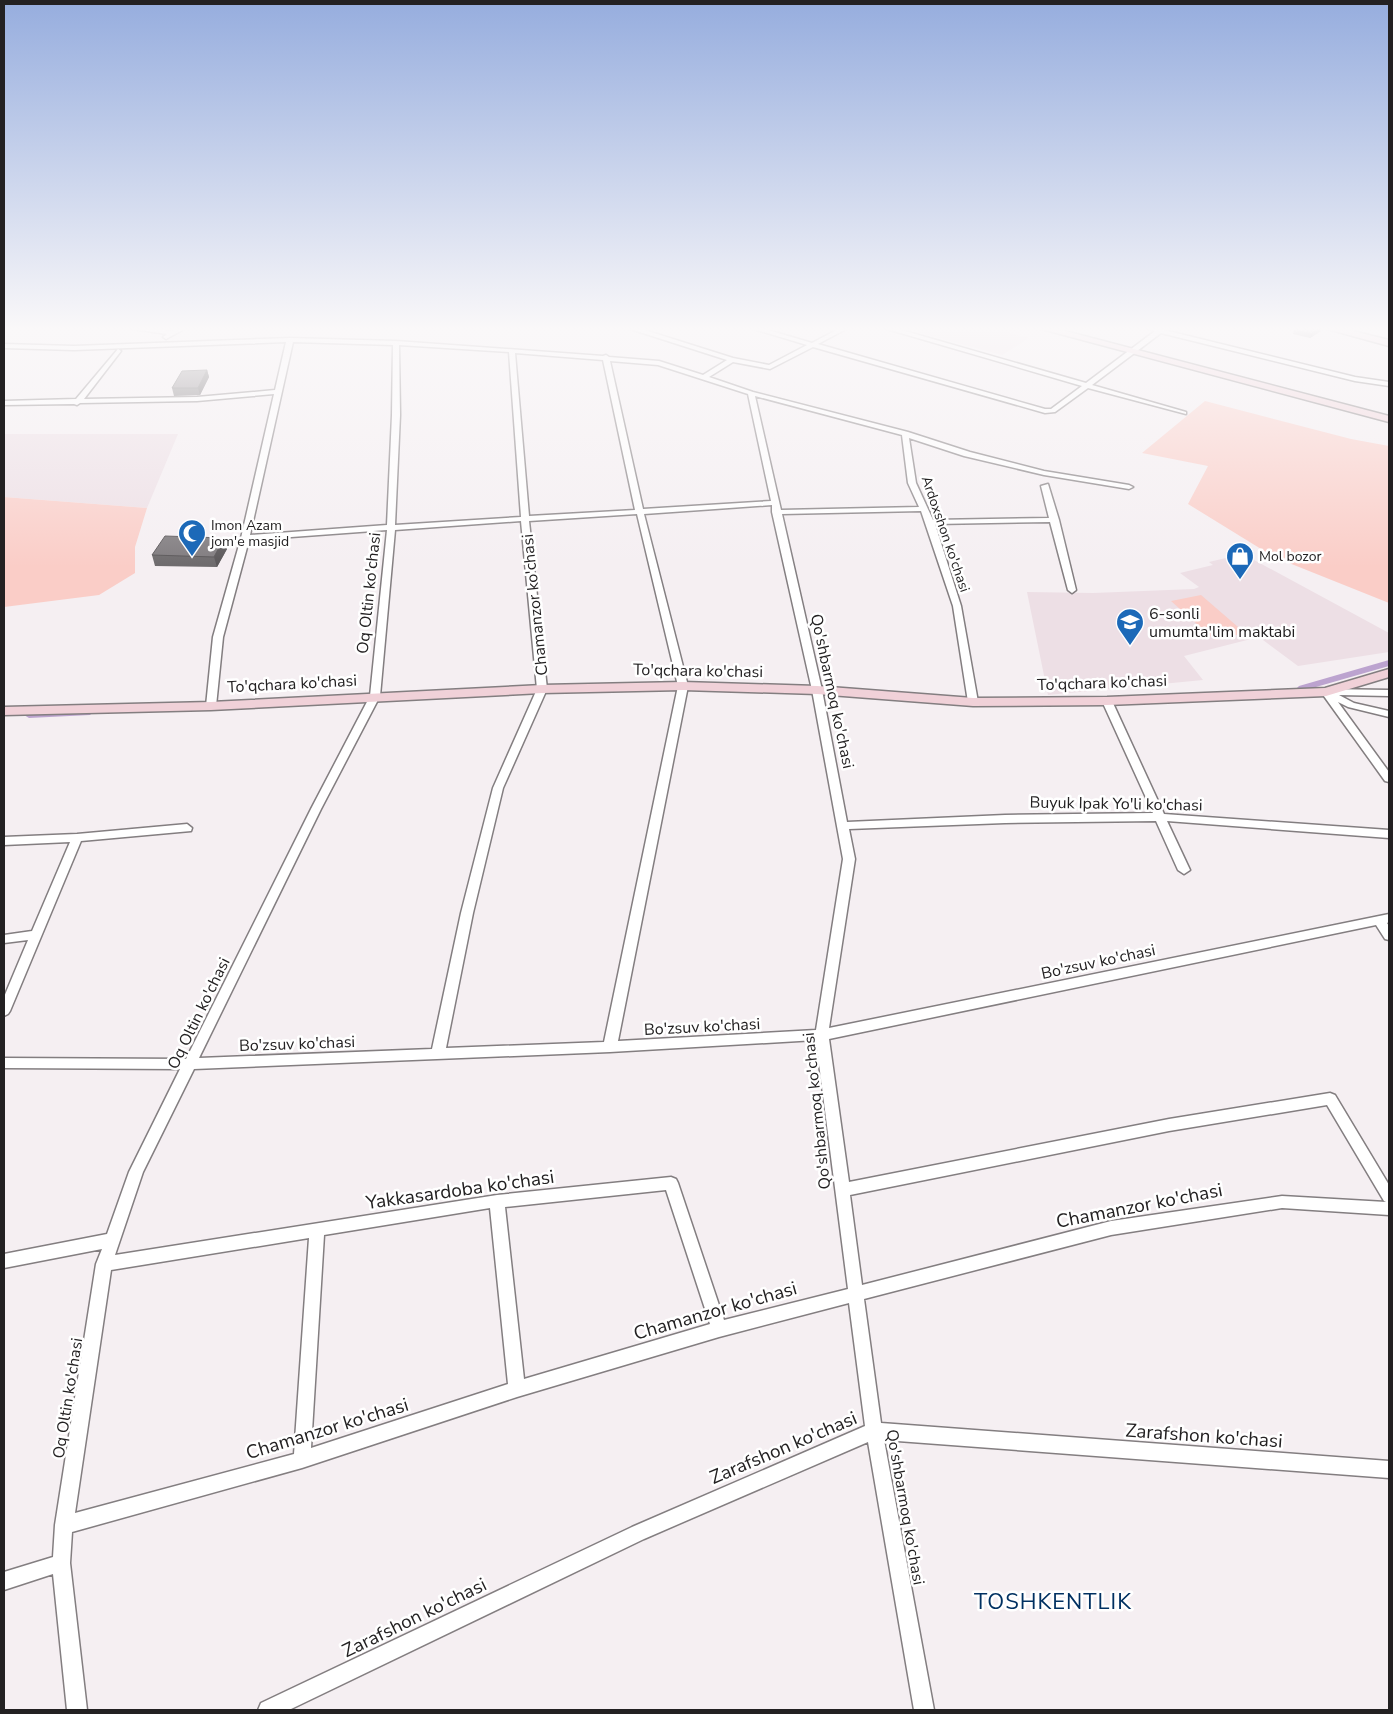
<svg xmlns="http://www.w3.org/2000/svg" width="1393" height="1714" font-family="'Nunito Sans',sans-serif">
	<rect width="100%" height="100%" fill="#f5eff2"/>
	<g fill="#eddfe5">
		<path d="M908,327h81l40,11 -27,17 -96,-26z"/>
		<path d="M5,434h173l-31,74 -143,-11z"/>
		<path d="M1243,554l146,79v19l-91,14 -39,-29 -75,19 19,24 -155,15 -21,-103 66,1 101,-4 5,-2 -19,-14 33,-8 -4,-3z"/>
	</g>
	<g fill="#facdc7">
		<path d="M1205,401l146,38 38,7v157l-115,-46 -86,-53 20,-38 -66,-13z"/>
		<path d="M4,497l143,11 -12,39v26l-36,22 -95,12z"/>
		<path d="M1201,595l44,38 -30,7 -44,-39z"/>
	</g>
	<g fill="none" stroke-linecap="round" stroke-linejoin="round">
		<g fill="#bca3cf" fill-rule="evenodd">
			<path d="M1389,660v6l-87,25 -5,-3 2,-2z"/>
			<path d="M87,710l3,1 2,2 -2,2 -61,3 -5,-3 5,-3z"/>
		</g>
		<g stroke="#837e80" stroke-width="3">
			<g id="street">
				<path d="M119,327h22l31,4 8,-4h8l-22,12 -3,-2 4,-3z"/>
				<path d="M624,327h11l98,31 36,7 38,-20 -60,-18h11l54,16 30,-16h8l-32,17 227,65h6l31,-23 -202,-59h11l195,56 69,-52 -12,-4h24l-3,3 191,47 34,5v4l-34,-5 -194,-48 -69,52 94,27v2l-98,-26 -33,24 -10,1 -232,-66 -43,22 -37,-7 -24,15 44,15 155,40 62,20 74,19 85,14 4,2 -4,2 -85,-14 -80,-19 -55,-18 7,45 17,37 116,-2 -8,-32 7,-2 11,36 17,70 -4,3 -4,-3 -18,-68 -115,2 26,82 17,96 -5,3 -5,-3 -15,-96 -32,-95 -139,3 40,176 25,132 158,-7 148,-2 -51,-112 5,-3 5,3 52,113 225,16v8l-222,-17 23,49 -6,4 -6,-4 -22,-49 -151,2 -156,6 6,30 -26,169 560,-114v8l-2,1 2,3v14l-4,-1 -9,-14 -547,114 20,143 320,-63 161,-26 5,2 54,90v30l-107,-7 -171,27 -247,64 17,124 508,38v17l-505,-38 50,270h-20l-46,-268 -224,97 -355,171h-31l3,-7 371,-176 233,-101 -16,-123 -130,34 -202,60 -215,71 -230,64 -2,31 17,147h-20l-14,-136 -49,16v-18l49,-15 2,-32 41,-261 6,-15 -98,19v-14l103,-20 22,-62 51,-103 -176,-1v-10l182,1 125,-250 59,-113 17,-166 -138,10 -26,97 -7,69 -5,3 -3,-1 -2,-2 7,-69 28,-99 33,-144 -77,7 -117,2 -3,2 -3,-1 -70,1v-4l72,-2 42,-50 3,2 -37,48 113,-2 78,-7 11,-48 -212,8 -70,-2v-4l70,2 216,-8 106,3 207,15 3,-1 3,2 50,4 44,14 24,-15zM293,342l100,3 -1,70 -5,110 -137,10zM399,345l110,7 12,165 -126,8 5,-110zM515,353l88,7 32,150 -106,6zM610,361l48,4 90,29 23,107 -128,8zM755,396l147,39 6,48 11,24 -138,3zM772,505v7l40,178 31,169 -27,171 -198,11 70,-355 -44,-172zM637,514l41,172 -74,356 -158,6 27,-135 30,-125 44,-99 -18,-168zM521,521l16,168 -44,99 -32,125 -29,136 -233,9 122,-249 59,-113 15,-166zM816,1040l32,249 -124,31 -46,-137 -2,-4 -5,-2 -174,18 -382,60 28,-83 51,-103 416,-17zM1327,1105l57,96 2,1 -104,-6 -171,25 -249,64 -12,-90 319,-64zM666,1190l44,134 -186,55 -19,-172zM490,1208l18,176 -197,64 13,-213zM309,1238l-15,216 -219,59 36,-243z"/>
				<path d="M1326,689l63,1v6l-50,-1 15,8 35,8v6l-41,-10 -10,-5 51,70v10l-4,-1 -64,-89z"/>
				<path d="M187,824l5,4 -1,3 -110,10 -71,170 -2,3 -4,2v-19l24,-57 -24,3v-8l28,-4 38,-89 -66,3v-8l73,-3z"/>
			</g>
		</g>
		<g stroke="#837e80" stroke-width="3">
			<g id="secondary">
				<path d="M1034,327h16l339,89v6z"/>
				<path d="M1320,327h17l52,13v6z"/>
				<path d="M1389,669v8l-63,19 -219,9 -134,1 -156,-12 -134,-4 -141,3 -331,17 -207,5v-8l207,-5 331,-17 141,-3 134,4 156,12 134,-1 218,-9z"/>
			</g>
		</g>
		<use href="#street" fill="#fff" fill-rule="evenodd"/>
		<use href="#secondary" fill="#f0d1d8" fill-rule="evenodd"/>
	</g>
	<g fill="#6d6a6c">
		<path d="M1294,330l27,1 -11,7 -17,-4z"/>
		<path d="M207,370l2,7 -9,18 -26,1 -2,-8z"/>
		<path d="M227,549l-10,18 -62,-1 -3,-11z"/>
	</g>
	<g fill="#595658">
		<path d="M1321,327h1l-1,4 -11,7 1,-4z"/>
		<path d="M207,370l2,7 -9,18 -2,-7z"/>
		<path d="M224,538l3,11 -10,18 -3,-10z"/>
	</g>
	<g fill="#7f7b7e" stroke="#595658">
		<path d="M1297,327h24l-10,7 -17,-4z"/>
		<path d="M207,370l-9,18h-26l10,-17z"/>
		<path d="M165,536l59,2 -10,19 -62,-2z"/>
	</g>
	<linearGradient id="sky" x2="0" y2="1"><stop stop-color="#96adde"/><stop offset="0.58" stop-color="#faf8f9"/><stop offset="1" stop-color="#faf8f9" stop-opacity="0"/></linearGradient>
	<rect width="1393" height="567" fill="url(#sky)"/>
	<defs>
		<g id="mosque-pin" transform="scale(1.4375)"><path d="M0 17L-7.5 6A9.5 9.5 0 1 1 7.5 6Z" fill="#1c69b8" stroke="#fff"/><path d="M3.5-4.9A6 6 0 1 0 3.5 4.9A5 5 0 1 1 3.5-4.9Z" fill="#fff"/></g>
		<g id="shop-pin" transform="scale(1.4375)"><path d="M0 17L-7.5 6A9.5 9.5 0 1 1 7.5 6Z" fill="#1c69b8" stroke="#fff"/><path d="M-5-2.5h2.3a2.7 3.5 0 0 1 5.4 0H5L5.5 6h-11ZM-1.5-2.5h3a1.5 2.3 0 0 0-3 0Z" fill="#fff"/></g>
		<g id="school-pin" transform="scale(1.4375)"><path d="M0 17L-7.5 6A9.5 9.5 0 1 1 7.5 6Z" fill="#1c69b8" stroke="#fff"/><path d="M0-5L7-2L0 1L-7-2ZM-4 1L0 2.5L4 1V4Q0 6-4 4Z" fill="#fff"/></g>
	</defs>
	<g fill-rule="evenodd">
		<use href="#mosque-pin" x="192" y="533"/>
		<use href="#shop-pin" x="1240" y="556"/>
		<use href="#school-pin" x="1130" y="622"/>
	</g>
	<g text-anchor="middle" stroke-width="5" stroke-linejoin="round" paint-order="stroke">
		<g font-size="14" fill="#232122" stroke="#fff" text-anchor="start">
			<text x="211" y="530">Imon Azam<tspan x="211" dy="16">jom'e masjid</tspan></text>
			<text x="1259" y="561">Mol bozor</text>
		</g>
		<g font-size="14" fill="#232122" stroke="#fff">
			<text transform="translate(946 534) rotate(71)" y="5">Ardoxshon ko'chasi</text>
		</g>
		<g font-size="16" fill="#232122" stroke="#fff">
			<text transform="translate(368 593) rotate(-84)" y="6">Oq Oltin ko'chasi</text>
			<text transform="translate(534 605) rotate(-96)" y="6">Chamanzor ko'chasi</text>
			<text transform="translate(698 670) rotate(1)" y="6">To'qchara ko'chasi</text>
			<text transform="translate(1102 682) rotate(-2)" y="6">To'qchara ko'chasi</text>
			<text transform="translate(292 683) rotate(-3)" y="6">To'qchara ko'chasi</text>
			<text transform="translate(833 691) rotate(78)" y="6">Qo'shbarmoq ko'chasi</text>
			<text transform="translate(1116 803) rotate(1)" y="6">Buyuk Ipak Yo'li ko'chasi</text>
			<text transform="translate(1098 961) rotate(-12)" y="6">Bo'zsuv ko'chasi</text>
			<text transform="translate(198 1013) rotate(-64)" y="6">Oq Oltin ko'chasi</text>
			<text transform="translate(702 1026) rotate(-3)" y="6">Bo'zsuv ko'chasi</text>
			<text transform="translate(297 1043) rotate(-2)" y="6">Bo'zsuv ko'chasi</text>
			<text transform="translate(816 1111) rotate(-96)" y="6">Qo'shbarmoq ko'chasi</text>
			<text transform="translate(67 1398) rotate(-81)" y="6">Oq Oltin ko'chasi</text>
			<text transform="translate(906 1507) rotate(80)" y="6">Qo'shbarmoq ko'chasi</text>
		</g>
		<g font-size="16" fill="#232122" stroke="#fff" text-anchor="start">
			<text x="1149" y="619">6-sonli<tspan x="1149" dy="18">umumta'lim maktabi</tspan></text>
		</g>
		<g font-size="19" fill="#232122" stroke="#fff">
			<text transform="translate(460 1189) rotate(-8)" y="7">Yakkasardoba ko'chasi</text>
			<text transform="translate(1139 1205) rotate(-11)" y="7">Chamanzor ko'chasi</text>
			<text transform="translate(715 1310) rotate(-16)" y="7">Chamanzor ko'chasi</text>
			<text transform="translate(327 1428) rotate(-17)" y="7">Chamanzor ko'chasi</text>
			<text transform="translate(1204 1435) rotate(4)" y="7">Zarafshon ko'chasi</text>
			<text transform="translate(783 1447) rotate(-23)" y="7">Zarafshon ko'chasi</text>
			<text transform="translate(414 1617) rotate(-26)" y="7">Zarafshon ko'chasi</text>
		</g>
		<g font-size="22" letter-spacing="1" fill="#003061" stroke="#fff">
			<text x="1053" y="1609">TOSHKENTLIK</text>
		</g>
	</g>
	<rect width="1393" height="1714" fill="none" stroke="#232122" stroke-width="10"/>
</svg>
